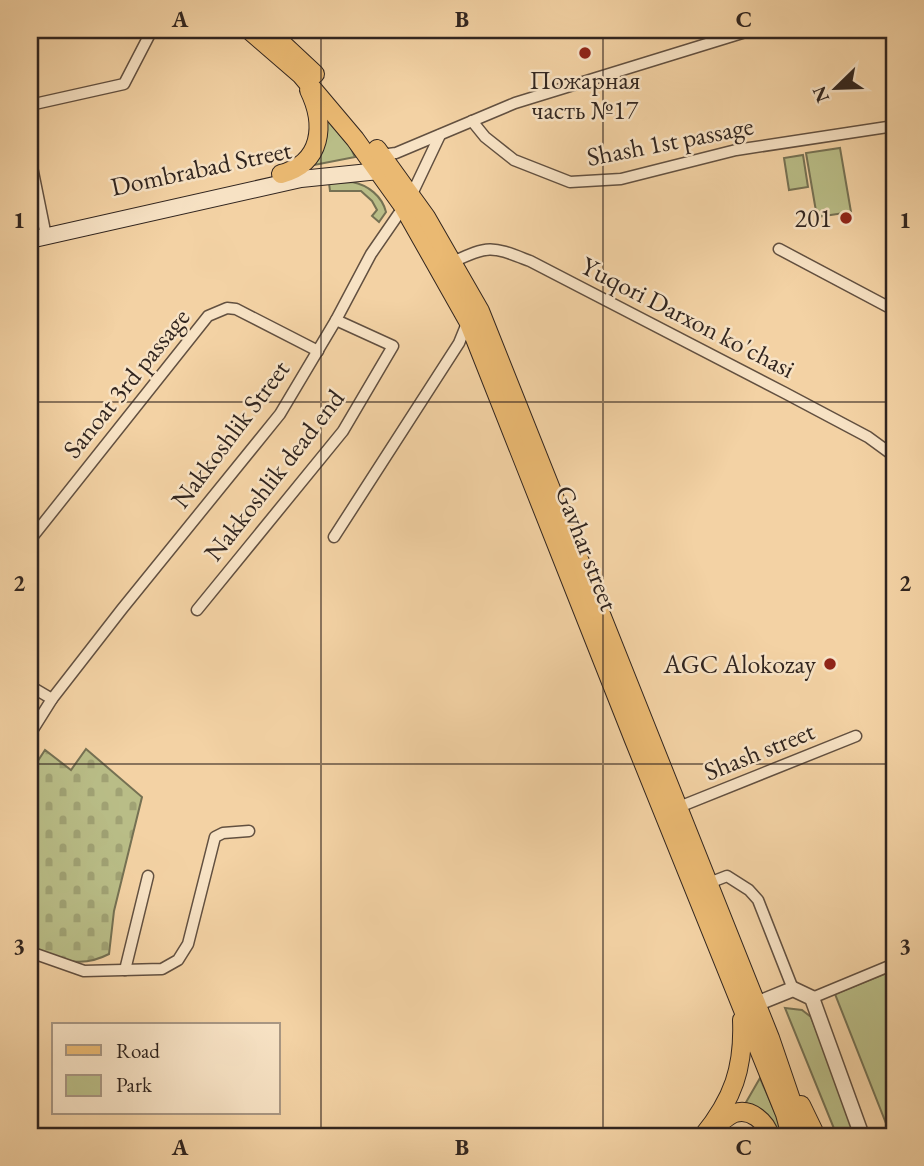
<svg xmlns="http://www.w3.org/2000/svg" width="924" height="1166" font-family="'EB Garamond',serif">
	<defs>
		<pattern id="cemetery-stones" width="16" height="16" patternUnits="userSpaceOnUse" patternTransform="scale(1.75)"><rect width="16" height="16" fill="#b9bd87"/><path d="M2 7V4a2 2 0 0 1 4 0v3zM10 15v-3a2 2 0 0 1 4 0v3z" fill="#a0a274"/></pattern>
	</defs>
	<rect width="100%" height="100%" fill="#f3d2a4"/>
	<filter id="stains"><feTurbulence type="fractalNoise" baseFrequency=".00286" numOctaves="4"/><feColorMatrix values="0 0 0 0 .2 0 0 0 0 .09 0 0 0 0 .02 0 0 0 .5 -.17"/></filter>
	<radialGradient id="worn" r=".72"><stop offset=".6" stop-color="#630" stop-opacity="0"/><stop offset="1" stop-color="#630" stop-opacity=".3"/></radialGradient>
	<g fill="#b9bd87" stroke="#757153" stroke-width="2">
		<path d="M322,114l27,30 6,13 -41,8z"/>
		<path d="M840,148l11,64 -34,5 -11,-64z"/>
		<path d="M803,155l5,32 -19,3 -5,-32z"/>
		<path d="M352,182c16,3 30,14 34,30l-7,10 -7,-6 5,-6 -5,-9 -11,-10h-31l-1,-8z"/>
		<path d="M894,970v166h-3l-56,-142z"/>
		<path d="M785,1008l17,2 9,7 46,119h-20z"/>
		<path d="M760,1078l24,55 -3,3h-3l-33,-32z"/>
	</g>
	<path fill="url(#cemetery-stones)" stroke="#757153" stroke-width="2" d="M86,749l56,48 -28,114 -5,43c-31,16 -50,4 -79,-7v-174l15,-23 26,20z"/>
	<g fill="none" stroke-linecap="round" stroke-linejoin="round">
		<g stroke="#625040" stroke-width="13">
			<g id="minor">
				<path d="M30,105l94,-21 28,-54"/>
				<path d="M472,121l13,16 29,23 56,22 51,-3 115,-29 158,-24"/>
				<path d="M381,155l15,-2 119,-50 237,-73"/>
				<path d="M30,157l16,79"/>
				<path d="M779,249l115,61"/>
				<path d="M453,262c37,-18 40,-15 77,-1l255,132 83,44 26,19"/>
				<path d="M334,537l125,-194 9,-22"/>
				<path d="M30,540l178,-224 19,-8 9,1 82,42"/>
				<path d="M197,610l146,-179 50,-85 -57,-26"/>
				<path d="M30,686l22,13"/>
				<path d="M30,734l22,-35 70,-90 158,-195 56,-94 35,-66 40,-58 29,-61"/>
				<path d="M679,807l177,-71"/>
				<path d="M709,883l18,-7 22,14 9,10 35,89"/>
				<path d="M30,952l54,19 78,-2 16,-9 10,-16 27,-107 8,-4 26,-2"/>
				<path d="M125,970l23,-94"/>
				<path d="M812,998l82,-34"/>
			</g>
		</g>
		<g stroke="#625040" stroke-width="17">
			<path id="tertiary" d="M756,1004l37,-15 19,9 50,138"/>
		</g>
		<g stroke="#31251f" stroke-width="18">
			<path id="secondary" d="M30,240l271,-61 78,-8 7,-5"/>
		</g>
		<g stroke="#31251f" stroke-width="20">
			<g id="primary">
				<path d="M249,30l52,45 54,64 48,67 65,115 166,419 151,374 6,22"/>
				<path d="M269,31l46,43"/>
				<path d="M377,149l49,68 54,94 290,727 29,85"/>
				<path d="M281,174c41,-11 45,-49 28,-84"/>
				<path d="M801,1105l15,31"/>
				<path d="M716,1126c6,-4 12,-11 19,-13 16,-5 31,9 35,23"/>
				<path d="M703,1136c30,-37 41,-68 39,-116"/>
			</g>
		</g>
		<use href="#minor" stroke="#f7e2c4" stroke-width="10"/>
		<use href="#tertiary" stroke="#f7e2c4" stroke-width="14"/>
		<use href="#secondary" stroke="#f7e2c4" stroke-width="16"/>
		<use href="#primary" stroke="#eab972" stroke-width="18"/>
	</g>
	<path fill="none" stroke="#31251f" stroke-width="2" stroke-opacity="0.55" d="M321,30v1106M603,30v1106M30,402h864M30,764h864"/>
	<g fill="#8f2418" stroke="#f7e2c4" stroke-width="2.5">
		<circle cx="585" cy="53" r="7"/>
		<circle cx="846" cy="218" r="7"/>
		<circle cx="830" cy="664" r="7"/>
	</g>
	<g text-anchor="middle" stroke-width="5" stroke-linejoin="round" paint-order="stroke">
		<g font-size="26" fill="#31251f" stroke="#f7e2c4" text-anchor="end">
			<text x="585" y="89" text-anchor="middle">Пожарная<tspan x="585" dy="30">часть №17</tspan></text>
			<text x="832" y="227">201</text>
			<text x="816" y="673">AGC Alokozay</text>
		</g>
		<g font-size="26" fill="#31251f" stroke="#f7e2c4">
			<text transform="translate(670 141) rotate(-11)" y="9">Shаsh 1st passage</text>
			<text transform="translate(201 168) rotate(-12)" y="9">Dombrabad Street</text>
			<text transform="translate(688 317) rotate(27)" y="9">Yuqori Darxon ko'chasi</text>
			<text transform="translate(126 383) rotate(-51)" y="9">Sanoat 3rd passage</text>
			<text transform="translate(230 434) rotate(-53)" y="9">Nakkoshlik Street</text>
			<text transform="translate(274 475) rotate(-52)" y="9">Nakkoshlik dead end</text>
			<text transform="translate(587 548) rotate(69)" y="9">Gavhar street</text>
			<text transform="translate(759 751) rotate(-22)" y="9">Shash street</text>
		</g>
	</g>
	<rect width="924" height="1166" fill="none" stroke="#f3d2a4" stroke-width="77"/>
	<rect x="52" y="1023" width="228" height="91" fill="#f7e2c4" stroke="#a89682" stroke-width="2"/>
	<rect x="66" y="1045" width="35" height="10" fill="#eab972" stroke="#a89682" stroke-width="2"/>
	<text x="116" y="1058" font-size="21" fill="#31251f">Road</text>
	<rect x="66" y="1075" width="35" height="21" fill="#b9bd87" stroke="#a89682" stroke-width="2"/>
	<text x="116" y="1092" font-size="21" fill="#31251f">Park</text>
	<g transform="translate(836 88) rotate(247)" stroke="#f7e2c4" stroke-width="5" paint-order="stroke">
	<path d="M0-5L12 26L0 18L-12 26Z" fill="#31251f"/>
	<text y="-10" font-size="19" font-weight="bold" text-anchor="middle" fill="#31251f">N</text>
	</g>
	<rect x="38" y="38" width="848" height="1090" fill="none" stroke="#31251f" stroke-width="2.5"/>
	<g font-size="23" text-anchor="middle" font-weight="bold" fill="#31251f">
		<text x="180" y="27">A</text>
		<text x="462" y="27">B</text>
		<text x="744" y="27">C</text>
		<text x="19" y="228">1</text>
		<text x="905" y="228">1</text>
		<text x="19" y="591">2</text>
		<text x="905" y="591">2</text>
		<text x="19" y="954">3</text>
		<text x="905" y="954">3</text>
		<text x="180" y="1155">A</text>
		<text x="462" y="1155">B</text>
		<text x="744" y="1155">C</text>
	</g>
	<rect width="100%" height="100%" filter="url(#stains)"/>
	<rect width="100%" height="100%" fill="url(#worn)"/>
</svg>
